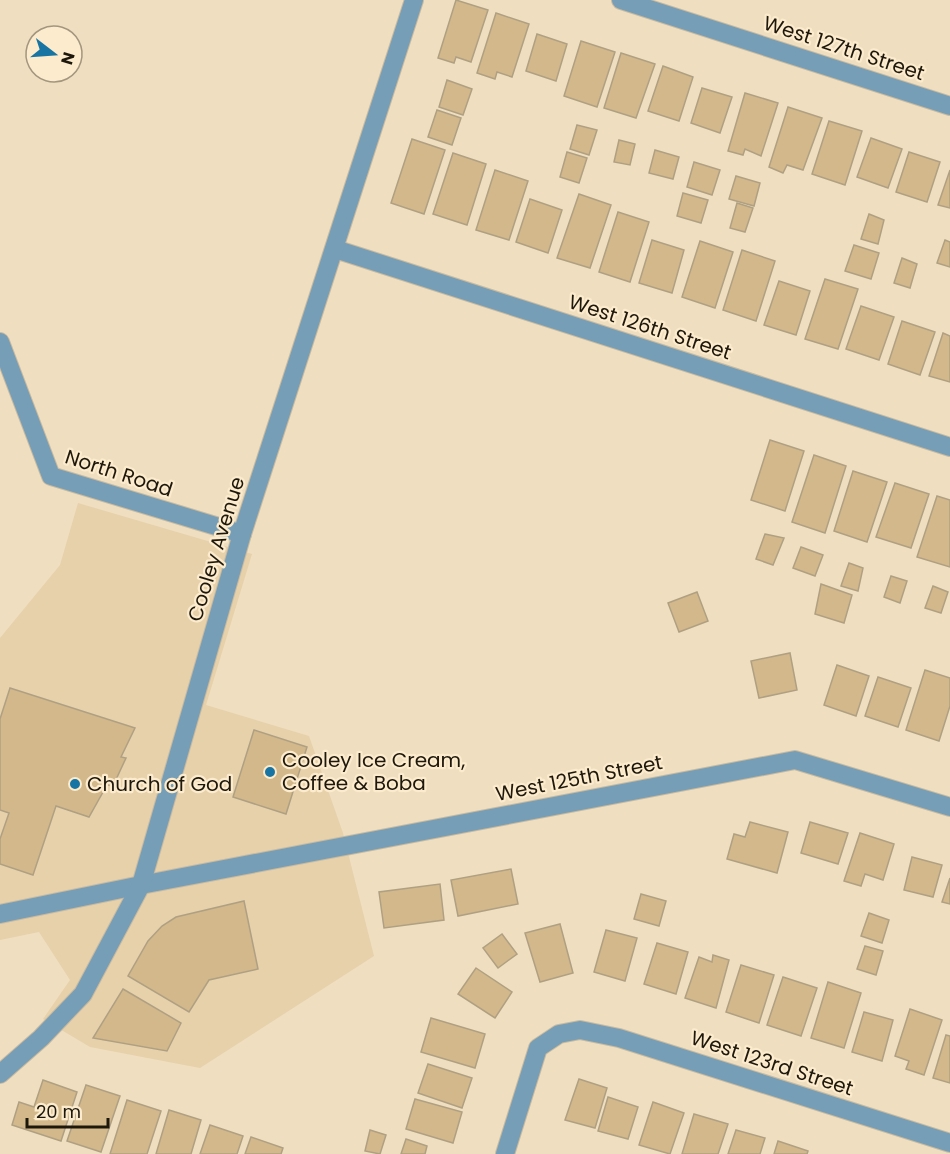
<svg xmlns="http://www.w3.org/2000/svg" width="950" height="1154" font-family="Poppins,sans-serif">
	<rect width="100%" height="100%" fill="#efdebf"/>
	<path fill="#e6d1ab" d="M78,503l174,51 -46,151 103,31 34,97 31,123 -174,112 -110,-21 -47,-28 27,-39 -31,-48 -39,8v-302l60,-73z"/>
	<g fill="#d2b88a" stroke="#b0a083" stroke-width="1.5">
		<path d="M456,0l32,10 -17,52 -15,-5 -2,6 -16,-5z"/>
		<path d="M496,13l33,11 -17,53 -15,-5 -2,7 -18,-6z"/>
		<path d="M537,34l30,10 -11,37 -30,-10z"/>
		<path d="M581,41l34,11 -18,55 -33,-11z"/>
		<path d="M621,53l34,11 -19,54 -32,-10z"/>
		<path d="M663,66l30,11 -14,44 -31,-10z"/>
		<path d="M447,80l25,9 -9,26 -24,-8z"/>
		<path d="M702,88l30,9 -12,36 -29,-10z"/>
		<path d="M745,93l33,10 -17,53 -16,-7 -2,6 -15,-4z"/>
		<path d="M788,107l34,11 -19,52 -16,-5 -4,8 -14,-6z"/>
		<path d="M437,110l24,8 -9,27 -24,-8z"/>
		<path d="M829,121l33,10 -17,54 -33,-11z"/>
		<path d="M577,125l20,5 -8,25 -19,-6z"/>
		<path d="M871,138l31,11 -14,39 -31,-11z"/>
		<path d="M412,139l33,11 -21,64 -33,-11z"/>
		<path d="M619,140l16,4 -5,21 -16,-3z"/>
		<path d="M655,150l24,7 -6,22 -24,-6z"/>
		<path d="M567,152l20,6 -8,25 -19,-6z"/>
		<path d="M909,152l31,10 -13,40 -31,-10z"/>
		<path d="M453,153l33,11 -19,61 -34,-11z"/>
		<path d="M694,162l26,8 -8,25 -25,-8z"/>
		<path d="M495,170l33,11 -19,59 -33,-10z"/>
		<path d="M950,170v38l-12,-3z"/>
		<path d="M736,176l24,7 -6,23 -25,-7z"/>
		<path d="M683,193l25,7 -7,23 -24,-7z"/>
		<path d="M579,194l32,11 -21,63 -33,-10z"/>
		<path d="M530,199l32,11 -14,43 -32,-11z"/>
		<path d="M737,203l16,5 -8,24 -15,-4z"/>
		<path d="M618,212l31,10 -19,60 -31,-10z"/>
		<path d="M869,214l15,6 -6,24 -17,-5z"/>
		<path d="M652,240l32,10 -12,43 -33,-10z"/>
		<path d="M945,240l5,2v25l-13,-4z"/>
		<path d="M700,241l33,11 -18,56 -33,-11z"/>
		<path d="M854,245l25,8 -8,26 -26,-8z"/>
		<path d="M742,250l33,11 -19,60 -33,-11z"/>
		<path d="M902,258l15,6 -7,24 -16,-5z"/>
		<path d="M825,279l33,10 -20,60 -33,-10z"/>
		<path d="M779,281l31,10 -14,44 -32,-10z"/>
		<path d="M861,306l33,11 -15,43 -33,-11z"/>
		<path d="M902,321l33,11 -15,43 -32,-11z"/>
		<path d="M943,333l7,3v46l-21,-6z"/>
		<path d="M770,440l34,11 -19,60 -34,-11z"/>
		<path d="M814,455l32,11 -21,67 -33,-11z"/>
		<path d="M853,471l34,11 -20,60 -33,-11z"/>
		<path d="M895,483l34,11 -18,54 -35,-11z"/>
		<path d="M937,496l13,4v67l-33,-10z"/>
		<path d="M765,534l19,4 -11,27 -17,-6z"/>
		<path d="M801,547l22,8 -8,21 -22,-8z"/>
		<path d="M849,563l14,5 -5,23 -17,-5z"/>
		<path d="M891,576l16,5 -7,22 -16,-6z"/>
		<path d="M821,584l31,11 -8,28 -29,-9z"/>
		<path d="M933,586l15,6 -7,21 -16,-5z"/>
		<path d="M697,592l11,29 -29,11 -11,-29z"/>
		<path d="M790,653l7,37 -38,8 -8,-37z"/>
		<path d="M837,665l32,11 -13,40 -32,-11z"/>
		<path d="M925,670l25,8v28l-11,35 -33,-11z"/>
		<path d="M878,677l33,11 -13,39 -33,-11z"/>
		<path d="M10,688l125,40 -14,29 5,1 -13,28 -6,-1 -18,32 -33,-11 -23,69 -33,-11v-25l9,-26 -9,-3v-91z"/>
		<path d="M254,730l53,17 -21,67 -53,-17z"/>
		<path d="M750,822l38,10 -11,41 -50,-14 7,-25 11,3z"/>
		<path d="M810,822l38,11 -10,31 -37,-11z"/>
		<path d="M860,833l34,11 -11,36 -18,-6 -4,12 -17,-5z"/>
		<path d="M912,857l30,8 -9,32 -29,-7z"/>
		<path d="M511,869l7,35 -60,12 -7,-36z"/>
		<path d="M950,878v26l-8,-2z"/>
		<path d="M440,884l4,36 -60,8 -5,-36z"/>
		<path d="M641,894l25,7 -7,25 -25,-7z"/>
		<path d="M244,901l14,68 -49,11 -20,32 -61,-36 20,-35 14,-15 14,-9z"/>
		<path d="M869,913l20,7 -7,23 -21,-7z"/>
		<path d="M560,924l13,49 -33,9 -15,-49z"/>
		<path d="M606,930l31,8 -12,43 -31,-9z"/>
		<path d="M502,934l15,20 -19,14 -15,-20z"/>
		<path d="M657,943l31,9 -12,42 -32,-10z"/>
		<path d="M865,946l18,5 -7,24 -19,-6z"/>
		<path d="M713,955l16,5 -13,48 -31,-10 14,-41 13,5z"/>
		<path d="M741,965l33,10 -15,48 -33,-11z"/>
		<path d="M476,968l36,24 -17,26 -37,-24z"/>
		<path d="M783,977l34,11 -16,48 -34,-11z"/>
		<path d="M828,982l33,11 -17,55 -33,-10z"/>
		<path d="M123,989l58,34 -14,28 -74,-13z"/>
		<path d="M910,1009l32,11 -18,55 -18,-6 3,-8 -14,-5z"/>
		<path d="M864,1012l29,8 -11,41 -30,-9z"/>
		<path d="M431,1018l54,16 -10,34 -54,-16z"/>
		<path d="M946,1035l4,1v47l-17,-5z"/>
		<path d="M428,1064l44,14 -10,30 -44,-15z"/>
		<path d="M579,1079l28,9 -12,40 -30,-8z"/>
		<path d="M43,1080l34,12 -16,49 -49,-16 7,-23 15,5z"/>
		<path d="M86,1085l34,11 -19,56 -34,-11z"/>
		<path d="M608,1097l30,10 -10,32 -30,-8z"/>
		<path d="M415,1099l47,13 -9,31 -47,-14z"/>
		<path d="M127,1100l34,11 -14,43h-37z"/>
		<path d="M653,1102l31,11 -14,41 -31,-9z"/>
		<path d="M169,1110l32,10 -10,34h-35z"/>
		<path d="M694,1114l34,10 -10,30h-36z"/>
		<path d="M210,1125l33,11 -6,18h-37z"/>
		<path d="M370,1130l16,5 -6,19 -15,-3z"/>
		<path d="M736,1130l29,8 -5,16h-32z"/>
		<path d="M251,1137l32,11 -2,6h-36z"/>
		<path d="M406,1139l21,7 -2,8h-24z"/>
		<path d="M778,1141l30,10 -1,3h-33z"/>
	</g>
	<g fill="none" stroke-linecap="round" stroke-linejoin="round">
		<g stroke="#c9ba9f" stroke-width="20">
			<g id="minor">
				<path d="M621,0l329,106"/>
				<path d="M335,249l615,198"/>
				<path d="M0,342l51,134 191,58"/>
				<path d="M0,914l141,-29 654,-125 155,47"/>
				<path d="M0,1074l41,-36 42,-44 58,-109 101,-351 172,-534"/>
				<path d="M505,1154l33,-106 21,-14 21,-4 39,8 331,105"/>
			</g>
		</g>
		<use href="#minor" stroke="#769eb7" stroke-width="18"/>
	</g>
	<g fill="#1875a3" stroke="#fcebcc" stroke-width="2">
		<circle cx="270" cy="772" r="6"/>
		<circle cx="75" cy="784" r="6"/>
	</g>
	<g text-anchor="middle" stroke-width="4.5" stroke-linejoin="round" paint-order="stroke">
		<g font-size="20" fill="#1d170c" stroke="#fcebcc">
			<text transform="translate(844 48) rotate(18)" y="7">West 127th Street</text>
			<text transform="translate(650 327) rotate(18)" y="7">West 126th Street</text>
			<text transform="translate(119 473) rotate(18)" y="7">North Road</text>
			<text transform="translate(216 549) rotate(-73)" y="7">Cooley Avenue</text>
			<text transform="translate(579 778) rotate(-11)" y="7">West 125th Street</text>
			<text transform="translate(772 1063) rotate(18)" y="7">West 123rd Street</text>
		</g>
		<g font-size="20" fill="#1d170c" stroke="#fcebcc" text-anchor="start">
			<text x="282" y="767">Cooley Ice Cream,<tspan x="282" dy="23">Coffee &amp; Boba</tspan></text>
			<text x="87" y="791">Church of God</text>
		</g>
	</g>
	<g transform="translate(54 54) rotate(107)"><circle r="28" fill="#fcebcc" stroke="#a3967f" stroke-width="1.5"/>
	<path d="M0-4.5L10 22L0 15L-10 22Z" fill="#1875a3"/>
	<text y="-9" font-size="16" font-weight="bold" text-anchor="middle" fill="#1d170c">N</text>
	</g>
	<path d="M27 1118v9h81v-9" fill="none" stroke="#1d170c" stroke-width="3"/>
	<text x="36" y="1118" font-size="18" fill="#1d170c" stroke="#fcebcc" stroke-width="4.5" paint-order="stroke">20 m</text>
</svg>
